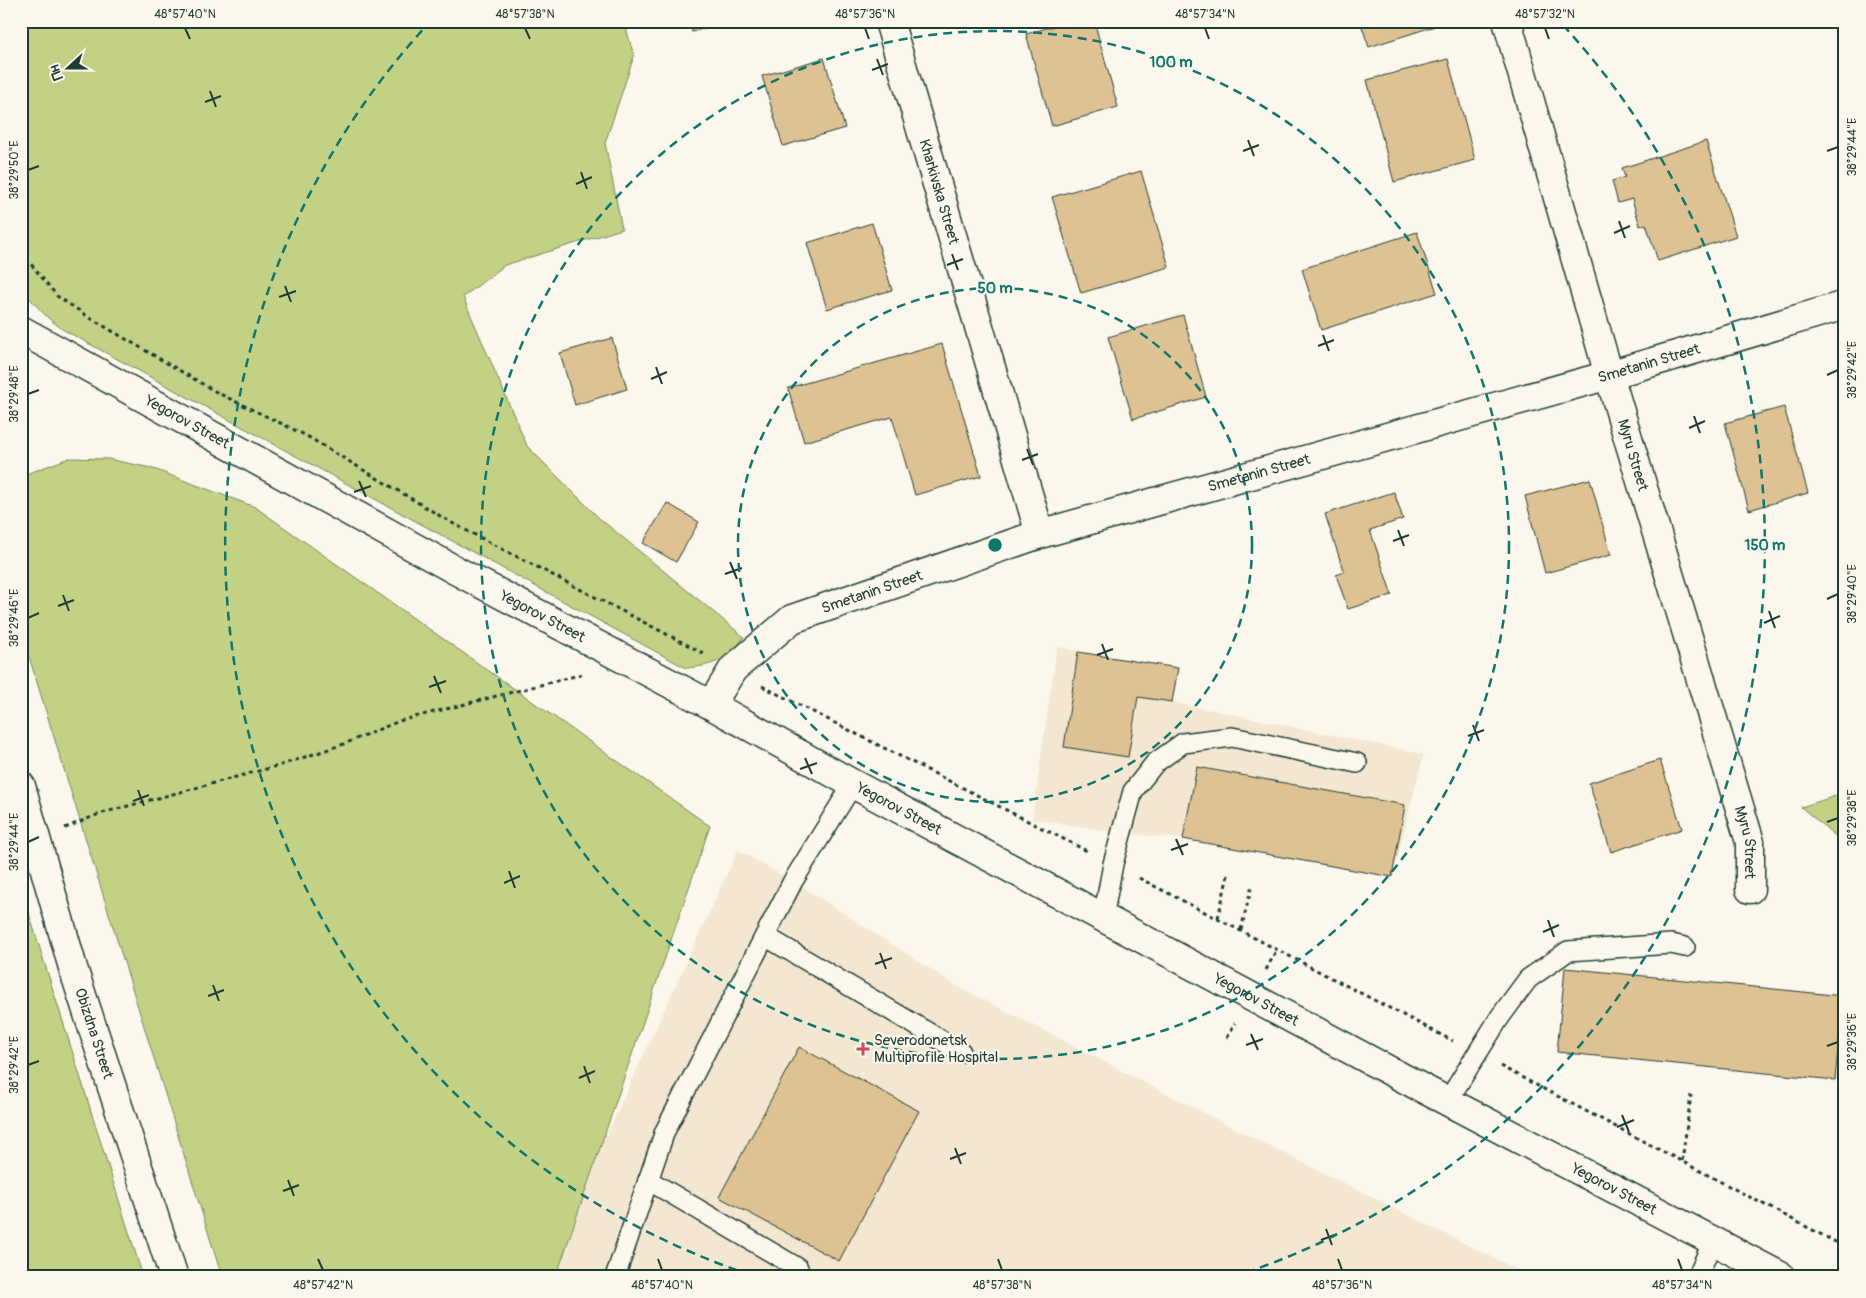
<svg xmlns="http://www.w3.org/2000/svg" width="1866" height="1298" font-family="Pangolin,sans-serif">
	<rect width="100%" height="100%" fill="#fbf7ec"/>
	<filter id="ink" filterUnits="userSpaceOnUse"><feTurbulence type="fractalNoise" baseFrequency=".02" numOctaves="2"/><feDisplacementMap in="SourceGraphic" scale="10" xChannelSelector="R" yChannelSelector="G"/><feConvolveMatrix kernelMatrix="1 2 1 2 8 2 1 2 1" color-interpolation-filters="sRGB"/></filter>
	<g filter="url(#ink)">
		<g fill="#f3e7d1">
			<path d="M1057,647l121,21 -6,34 252,52 -32,123 -209,-38 -63,-6 -88,-14z"/>
			<path d="M738,850l68,39 151,97 247,127 328,164h-991z"/>
			<path d="M1845,993v90l-10,-3z"/>
		</g>
		<g fill="#c3d185" stroke="#71875c">
			<path d="M21,21h603l10,35 -29,87 17,86 -117,36 -42,32 64,149 72,72 145,119c-15,23 -31,29 -58,31l-624,-339 -15,-12 -26,-28z"/>
			<path d="M69,458l39,1 43,9 104,39 455,319 -154,451h-334l-201,-646v-155z"/>
			<path d="M1845,793v51l-44,-37z"/>
			<path d="M21,888l122,389h-122z"/>
		</g>
		<g fill="#dfc293" stroke="#1f3d34">
			<path d="M689,21h41l-38,11z"/>
			<path d="M1071,21h23l24,86 -66,19 -26,-92z"/>
			<path d="M1360,21h73l2,5 -66,21z"/>
			<path d="M824,58l21,70 -62,18 -21,-70z"/>
			<path d="M1448,59l27,101 -81,22 -27,-102z"/>
			<path d="M1706,141l30,95 -78,25 -12,-37 -6,2 -8,-27 -14,4 -6,-22 13,-4 -3,-9z"/>
			<path d="M1141,171l28,96 -88,26 -29,-96z"/>
			<path d="M872,223l20,67 -65,19 -20,-66z"/>
			<path d="M1417,232l20,61 -116,37 -19,-61z"/>
			<path d="M1183,315l23,82 -73,22 -25,-82z"/>
			<path d="M612,338l15,51 -52,16 -15,-52z"/>
			<path d="M942,344l39,132 -66,19 -23,-78 -88,25 -16,-54z"/>
			<path d="M1784,407l24,86 -59,17 -24,-87z"/>
			<path d="M1590,479l21,76 -66,18 -20,-77z"/>
			<path d="M1394,492l9,27 -33,11 22,65 -44,14 -12,-34 8,-3 -19,-58z"/>
			<path d="M667,503l32,19 -23,40 -33,-19z"/>
			<path d="M1078,652l100,16 -6,34 -34,-5 -10,60 -64,-10z"/>
			<path d="M1660,760l22,69 -71,23 -22,-69z"/>
			<path d="M1197,767l208,38 -13,72 -209,-38z"/>
			<path d="M1565,968l278,28 -8,84 -278,-28z"/>
			<path d="M799,1047l120,64 -80,150 -120,-64z"/>
		</g>
		<g fill="none" stroke-linecap="round" stroke-linejoin="round">
			<g stroke="#1f3d34" stroke-width="22">
				<g id="lane">
					<path d="M1103,918l10,-54 20,-73 22,-28 28,-20 49,-6 125,26"/>
					<path d="M765,936l196,116"/>
					<path d="M1447,1102l53,-85 28,-38 40,-28 103,-7 14,3"/>
					<path d="M648,1180l150,88"/>
					<path d="M615,1277l50,-146 128,-250 60,-97"/>
					<path d="M1697,1277l16,-36"/>
				</g>
			</g>
			<g stroke="#1f3d34" stroke-width="31">
				<g id="street">
					<path id="s1" d="M889,21l151,513"/>
					<path id="s2" d="M1507,21l102,354 141,467v47"/>
					<path id="s3" d="M711,705l22,-36 59,-50 248,-85 569,-159 236,-70"/>
				</g>
			</g>
			<g stroke="#1f3d34" stroke-width="31">
				<g id="secondary">
					<path id="s4" d="M21,330l436,241 254,134 142,79 567,303 362,190"/>
					<path id="s5" d="M21,786l52,182 101,309"/>
				</g>
			</g>
			<g stroke="#1f3d34" stroke-width="3" stroke-dasharray="4 4" stroke-linecap="butt">
				<path d="M21,252l36,44 33,22 128,75 87,42 147,88 253,131"/>
				<path d="M762,686l327,166"/>
				<path d="M65,828l37,-15 179,-48 63,-21 55,-23 184,-47"/>
				<path d="M1139,878l314,163"/>
				<path d="M1218,918l10,-43"/>
				<path d="M1241,930l11,-45"/>
				<path d="M1266,970l11,-21"/>
				<path d="M1227,1038l8,-15"/>
				<path d="M1500,1066l345,181"/>
				<path d="M1682,1161l9,-66"/>
			</g>
			<use href="#lane" stroke="#fbf7ec" stroke-width="19"/>
			<use href="#street" stroke="#fbf7ec" stroke-width="28"/>
			<use href="#secondary" stroke="#fbf7ec" stroke-width="28"/>
		</g>
	</g>
	<path fill="none" stroke="#1f3d34" stroke-width="2" d="M185,28l5,11M525,28l5,11M865,28l4,11M1205,28l4,11M1545,28l4,11M877,59l6,16M872,70l16,-6M210,91l6,16M205,102l16,-6M1248,140l6,16M1243,151l16,-6M1827,151l11,-4M28,170l11,-4M581,172l6,17M576,184l16,-7M1619,221l6,17M1614,233l16,-7M952,254l6,16M947,265l16,-6M285,286l6,16M279,297l17,-6M1323,335l6,16M1318,346l16,-6M656,367l6,17M1827,375l11,-5M651,379l16,-7M28,394l11,-4M1694,416l6,17M1689,428l16,-7M1027,449l6,16M1022,460l16,-6M359,481l7,16M354,492l17,-6M1398,530l6,16M1393,541l16,-6M730,562l7,17M725,574l17,-6M63,595l6,16M1827,599l11,-5M58,606l16,-6M1769,611l6,17M28,618l11,-5M1764,623l16,-7M1102,644l6,16M1097,655l16,-6M434,676l7,17M429,687l17,-6M1473,725l6,16M1468,736l16,-6M805,758l7,16M800,769l17,-6M138,790l6,16M133,801l16,-6M1827,822l11,-4M1176,839l7,16M28,842l11,-5M1171,850l17,-6M509,871l6,17M504,883l16,-7M1548,920l6,17M1543,932l16,-7M880,953l6,16M875,964l17,-6M213,985l6,16M208,996l16,-6M1251,1034l7,16M1246,1045l17,-6M1827,1046l11,-4M28,1065l11,-4M584,1066l6,17M579,1078l16,-7M1622,1115l7,17M1617,1127l17,-7M955,1148l6,16M950,1159l16,-6M288,1180l6,16M283,1191l16,-6M1326,1229l6,16M1321,1240l16,-6M318,1259l5,11M658,1259l4,11M998,1259l4,11M1338,1259l4,11M1678,1259l4,11"/>
	<g fill="none" stroke="#0f766e" stroke-width="2.5" stroke-dasharray="9 6">
		<circle cx="995" cy="545" r="257"/>
		<circle cx="995" cy="545" r="514"/>
		<path d="M751 1275A770 770 0 0 1 427 25M1563 25A770 770 0 0 1 1239 1275"/>
	</g>
	<path fill="#d1495b" stroke="#fbf7ec" stroke-width="2" d="M860.5 1041.5h5v5h5v5h-5v5h-5v-5h-5v-5h5z"/>
	<g text-anchor="middle" stroke-width="4.5" stroke-linejoin="round" paint-order="stroke">
		<g font-size="15" fill="#1f3d34" stroke="#fbf7ec">
			<text dy="5" stroke="none"><textPath href="#s1" startOffset="178">Kharkivska Street</textPath></text>
			<text dy="5" stroke="none"><textPath href="#s3" startOffset="1014">Smetanin Street</textPath></text>
			<text dy="5" stroke="none"><textPath href="#s4" startOffset="190">Yegorov Street</textPath></text>
			<text dy="5" stroke="none"><textPath href="#s2" startOffset="452">Myru Street</textPath></text>
			<text dy="5" stroke="none"><textPath href="#s3" startOffset="609">Smetanin Street</textPath></text>
			<text dy="5" stroke="none"><textPath href="#s3" startOffset="204">Smetanin Street</textPath></text>
			<text dy="5" stroke="none"><textPath href="#s4" startOffset="595">Yegorov Street</textPath></text>
			<text dy="5" stroke="none"><textPath href="#s4" startOffset="1000">Yegorov Street</textPath></text>
			<text dy="5" stroke="none"><textPath href="#s2" startOffset="856">Myru Street</textPath></text>
			<text dy="5" stroke="none"><textPath href="#s4" startOffset="1405">Yegorov Street</textPath></text>
			<text dy="5" stroke="none"><textPath href="#s5" startOffset="258">Obizdna Street</textPath></text>
			<text dy="5" stroke="none"><textPath href="#s4" startOffset="1810">Yegorov Street</textPath></text>
		</g>
		<g font-size="15" fill="#1f3d34" stroke="#fbf7ec" text-anchor="start">
			<text x="874" y="1045">Severodonetsk<tspan x="874" dy="17">Multiprofile Hospital</tspan></text>
		</g>
	</g>
	<circle cx="995" cy="545" r="8" fill="#0f766e" stroke="#fbf7ec" stroke-width="2.5"/>
	<g font-size="15" text-anchor="middle" font-weight="bold" fill="#0f766e" stroke="#fbf7ec" stroke-width="4.5" stroke-linejoin="round" paint-order="stroke">
		<text x="1171" y="67">100 m</text>
		<text x="995" y="293">50 m</text>
		<text x="1765" y="550">150 m</text>
	</g>
	<rect width="1866" height="1298" fill="none" stroke="#fbf7ec" stroke-width="55"/>
	<g transform="translate(68 68) rotate(249)" stroke="#fbf7ec" stroke-width="4" paint-order="stroke">
	<path d="M0-4L9 19L0 12L-9 19Z" fill="#1f3d34"/>
	<text y="-8" font-size="14" font-weight="bold" text-anchor="middle" fill="#1f3d34">Пн</text>
	</g>
	<rect x="28" y="28" width="1810" height="1242" fill="none" stroke="#1f3d34" stroke-width="2"/>
	<g font-size="12" text-anchor="middle" fill="#1f3d34">
		<text x="185" y="18">48°57'40"N</text>
		<text x="525" y="18">48°57'38"N</text>
		<text x="865" y="18">48°57'36"N</text>
		<text x="1205" y="18">48°57'34"N</text>
		<text x="1545" y="18">48°57'32"N</text>
		<text transform="translate(1852 147) rotate(-90)" y="4">38°29'44"E</text>
		<text transform="translate(14 170) rotate(-90)" y="4">38°29'50"E</text>
		<text transform="translate(1852 370) rotate(-90)" y="4">38°29'42"E</text>
		<text transform="translate(14 394) rotate(-90)" y="4">38°29'48"E</text>
		<text transform="translate(1852 594) rotate(-90)" y="4">38°29'40"E</text>
		<text transform="translate(14 618) rotate(-90)" y="4">38°29'46"E</text>
		<text transform="translate(1852 818) rotate(-90)" y="4">38°29'38"E</text>
		<text transform="translate(14 842) rotate(-90)" y="4">38°29'44"E</text>
		<text transform="translate(1852 1042) rotate(-90)" y="4">38°29'36"E</text>
		<text transform="translate(14 1065) rotate(-90)" y="4">38°29'42"E</text>
		<text x="323" y="1289">48°57'42"N</text>
		<text x="662" y="1289">48°57'40"N</text>
		<text x="1002" y="1289">48°57'38"N</text>
		<text x="1342" y="1289">48°57'36"N</text>
		<text x="1682" y="1289">48°57'34"N</text>
	</g>
</svg>
